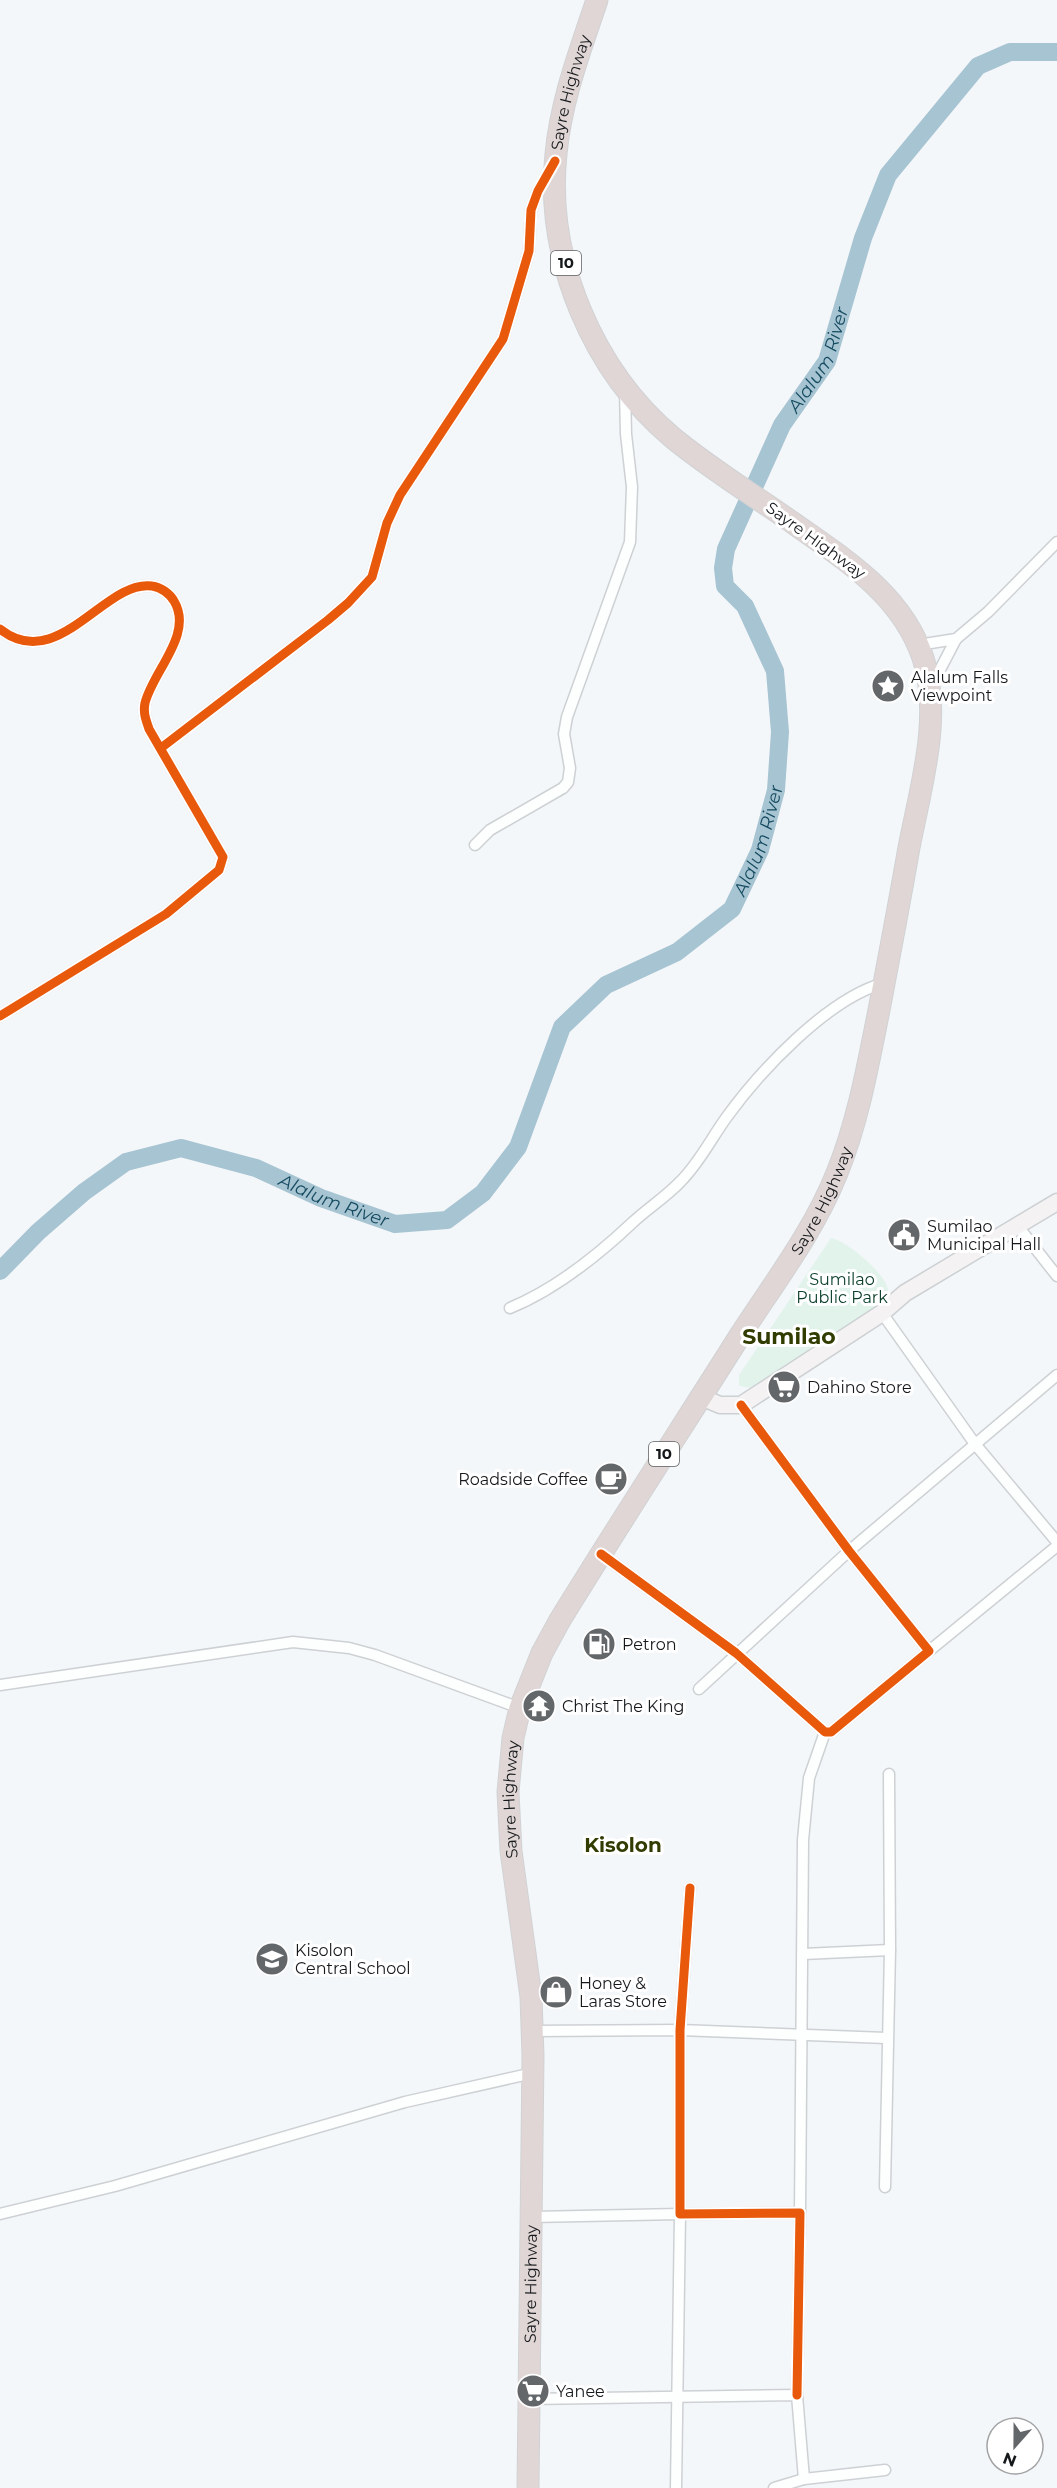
<svg xmlns="http://www.w3.org/2000/svg" width="1057" height="2488" font-family="Montserrat,sans-serif">
	<rect width="100%" height="100%" fill="#f4f7fa"/>
	<path fill="#e2f3ec" d="M831,1238c16,3 53,34 57,51 1,3 -1,10 -1,14l-135,85 -13,-2v-11z"/>
	<g fill="none" stroke-linecap="round" stroke-linejoin="round">
		<path stroke="#a7c4d2" stroke-width="18" id="s1" d="M0,1271l38,-39 46,-40 42,-30 55,-14 75,20 65,30 74,26 52,-4 36,-27 35,-46 44,-120 44,-42 71,-33 55,-43 28,-59 16,-60 4,-58 -5,-61 -30,-65 -20,-20 -2,-18 3,-19 56,-124 45,-64 36,-123 25,-63 90,-109 32,-14h47"/>
		<g stroke="#ced1d4" stroke-width="13">
			<g id="street">
				<path d="M0,629c58,46 105,-50 152,-43 9,1 18,8 22,15 20,33 -21,70 -29,102 -2,10 1,17 4,26l74,128 -4,13 -53,44 -166,102"/>
				<path d="M918,645l38,-6 32,-27 69,-70"/>
				<path d="M932,685l24,-46"/>
				<path d="M161,748l167,-128 20,-17 24,-26 15,-54 13,-28 103,-156 26,-88 2,-41 7,-19 13,-22"/>
				<path d="M475,845l15,-15 73,-42 5,-6 2,-14 -6,-34 3,-17 63,-175 2,-55 -6,-53 -1,-44"/>
				<path d="M1017,1225l40,51"/>
				<path d="M510,1308c46,-19 86,-51 122,-85 16,-15 34,-26 49,-42 18,-18 30,-42 45,-63 34,-47 101,-119 158,-135"/>
				<path d="M882,1313l93,131 82,98"/>
				<path d="M601,1554l135,99 89,79h6l98,-81 -80,-100 -108,-146"/>
				<path d="M929,1651l128,-105"/>
				<path d="M0,1685l293,-43 56,6 26,7 145,53"/>
				<path d="M699,1689l150,-138 208,-176"/>
				<path d="M690,1888l-10,142v184l120,-1 -3,182"/>
				<path d="M803,1954l87,-4"/>
				<path d="M532,2031l148,-1 206,8"/>
				<path d="M885,2187l5,-237 -1,-176"/>
				<path d="M800,2213l3,-373 6,-62 16,-46"/>
				<path d="M0,2214l115,-28 290,-84 128,-29"/>
				<path d="M531,2217l149,-3 -4,274"/>
				<path d="M528,2399l269,-4 7,84"/>
				<path d="M774,2488l30,-9 81,-9"/>
			</g>
		</g>
		<g stroke="#ced1d4" stroke-width="19">
			<path id="secondary" d="M701,1397l19,8h21l141,-92 23,-20 152,-91"/>
		</g>
		<g stroke="#d1d2d4" stroke-width="23">
			<g id="highway">
				<path id="s2" d="M528,2488l5,-432 -2,-59 -20,-146 -3,-59 5,-54 7,-30 22,-55 18,-33c59,-96 121,-191 181,-286 33,-51 73,-103 96,-161 21,-52 31,-108 42,-163 10,-53 20,-105 29,-157 11,-61 35,-134 15,-195 -21,-63 -76,-97 -127,-133 -41,-29 -84,-55 -123,-87 -80,-67 -128,-179 -117,-284 5,-54 24,-103 41,-154"/>
			</g>
		</g>
		<use href="#street" stroke="#fdfefe" stroke-width="10"/>
		<use href="#secondary" stroke="#f4f2f2" stroke-width="16"/>
		<use href="#highway" stroke="#e0d6d5" stroke-width="21"/>
		<g stroke="#fff" stroke-width="13">
			<g id="cycleway">
				<path d="M0,629c58,46 105,-50 152,-43 9,1 18,8 22,15 20,33 -21,70 -29,102 -2,10 1,17 4,26l74,128 -4,13 -53,44 -166,102"/>
				<path d="M161,748l167,-128 20,-17 24,-26 15,-54 13,-28 103,-156 26,-88 2,-41 7,-19 17,-30"/>
				<path d="M601,1554l135,99 89,79h6l98,-81 -80,-100 -108,-146"/>
				<path d="M690,1888l-10,142v184l120,-1 -3,182"/>
			</g>
		</g>
		<use href="#cycleway" stroke="#e8590c" stroke-width="9"/>
	</g>
	<defs>
		<g id="sight-disc" transform="scale(1.725)"><circle r="9.5" fill="#64676a" stroke="#fff"/><path d="M0-6L1.8-2.2L6-1.7L2.9 1.2L3.7 5.4L0 3.3L-3.7 5.4L-2.9 1.2L-6-1.7L-1.8-2.2Z" fill="#fff"/></g>
		<g id="civic-disc" transform="scale(1.725)"><circle r="9.5" fill="#64676a" stroke="#fff"/><path d="M-.6-6.5H3V-4.5H.6V-3L4-1V1h2V6H-6V1h2V-1L-.6-3ZM-1.2 2.5V6h2.4V2.5Z" fill="#fff"/></g>
		<g id="supermarket-disc" transform="scale(1.725)"><circle r="9.5" fill="#64676a" stroke="#fff"/><path d="M-6-5.5h2.5l.6 2H6L4.5 2H-2.5L-4.4-4H-6ZM-1.5 3.2a1.3 1.3 0 1 0 .1 0ZM3 3.2a1.3 1.3 0 1 0 .1 0Z" fill="#fff"/></g>
		<g id="cafe-disc" transform="scale(1.725)"><circle r="9.5" fill="#64676a" stroke="#fff"/><path d="M-5.5-4.5H6V0H3Q3 3.5 0 3.5H-2.5Q-5.5 3.5-5.5 0ZM3-3.2v2h1.7v-2ZM-6 4.5H4V6H-6Z" fill="#fff"/></g>
		<g id="fuel-disc" transform="scale(1.725)"><circle r="9.5" fill="#64676a" stroke="#fff"/><path d="M-5.5-6h7V0h2V4h1.3V-2.5L3-4.5l.8-.8L6-3V5H2.5V1h-1V6h-7ZM-4.2-4.7v3.2H.2V-4.7Z" fill="#fff"/></g>
		<g id="temple-disc" transform="scale(1.725)"><circle r="9.5" fill="#64676a" stroke="#fff"/><path d="M0-6L5-2H3V0L6.5 2.5H4V6H1.5V3h-3V6H-4V2.5H-6.5L-3 0V-2H-5Z" fill="#fff"/></g>
		<g id="school-disc" transform="scale(1.725)"><circle r="9.5" fill="#64676a" stroke="#fff"/><path d="M0-5L7-2L0 1L-7-2ZM-4 1L0 2.5L4 1V4Q0 6-4 4Z" fill="#fff"/></g>
		<g id="shop-disc" transform="scale(1.725)"><circle r="9.5" fill="#64676a" stroke="#fff"/><path d="M-5-2.5h2.3a2.7 3.5 0 0 1 5.4 0H5L5.5 6h-11ZM-1.5-2.5h3a1.5 2.3 0 0 0-3 0Z" fill="#fff"/></g>
	</defs>
	<g fill-rule="evenodd">
		<use href="#sight-disc" x="888" y="686"/>
		<use href="#civic-disc" x="904" y="1235"/>
		<use href="#supermarket-disc" x="784" y="1387"/>
		<use href="#cafe-disc" x="611" y="1479"/>
		<use href="#fuel-disc" x="599" y="1644"/>
		<use href="#temple-disc" x="539" y="1706"/>
		<use href="#school-disc" x="272" y="1959"/>
		<use href="#shop-disc" x="556" y="1992"/>
		<use href="#supermarket-disc" x="533" y="2391"/>
	</g>
	<g text-anchor="middle" stroke-width="6" stroke-linejoin="round" paint-order="stroke">
		<g fill="#fff" stroke="#5c5e60" stroke-width="1.5">
			<rect x="551" y="251" width="30" height="24" rx="4.5"/>
			<rect x="649" y="1442" width="30" height="24" rx="4.5"/>
		</g>
		<g font-size="15" font-weight="bold" fill="#16191c">
			<text x="566" y="268">10</text>
			<text x="664" y="1459">10</text>
		</g>
		<g font-size="16" fill="#16191c" stroke="#fff">
			<text dy="6" stroke="none"><textPath href="#s2" startOffset="2652">Sayre Highway</textPath></text>
			<text transform="translate(816 540) rotate(36)" y="6">Sayre Highway</text>
			<text dy="6" stroke="none"><textPath href="#s2" startOffset="1374">Sayre Highway</textPath></text>
			<text dy="6" stroke="none"><textPath href="#s2" startOffset="690">Sayre Highway</textPath></text>
			<text dy="6" stroke="none"><textPath href="#s2" startOffset="204">Sayre Highway</textPath></text>
		</g>
		<g font-size="16" fill="#16191c" stroke="#fff" text-anchor="start">
			<text x="911" y="683">Alalum Falls<tspan x="911" dy="18">Viewpoint</tspan></text>
			<text x="927" y="1232">Sumilao<tspan x="927" dy="18">Municipal Hall</tspan></text>
			<text x="807" y="1393">Dahino Store</text>
			<text x="588" y="1485" text-anchor="end">Roadside Coffee</text>
			<text x="622" y="1650">Petron</text>
			<text x="562" y="1712">Christ The King</text>
			<text x="295" y="1956">Kisolon<tspan x="295" dy="18">Central School</tspan></text>
			<text x="579" y="1989">Honey &amp;<tspan x="579" dy="18">Laras Store</tspan></text>
			<text x="556" y="2397">Yanee</text>
		</g>
		<g font-size="16" fill="#0c402a" stroke="#fff">
			<text x="842" y="1285">Sumilao<tspan x="842" dy="18">Public Park</tspan></text>
		</g>
		<g font-size="18" font-style="italic" fill="#154b60" stroke="#fff">
			<text dy="6" stroke="none"><textPath href="#s1" startOffset="1539">Alalum River</textPath></text>
			<text dy="6" stroke="none"><textPath href="#s1" startOffset="1017">Alalum River</textPath></text>
			<text dy="6" stroke="none"><textPath href="#s1" startOffset="386">Alalum River</textPath></text>
		</g>
		<g font-size="20" font-weight="bold" fill="#313c00" stroke="#fff">
			<text x="623" y="1852">Kisolon</text>
		</g>
		<g font-size="22" font-weight="bold" fill="#313c00" stroke="#fff">
			<text x="789" y="1344">Sumilao</text>
		</g>
	</g>
	<g transform="translate(1015 2446) rotate(201)"><circle r="28" fill="#ffffff" stroke="#a2a3a4" stroke-width="1.5"/>
	<path d="M0-4.5L10 22L0 15L-10 22Z" fill="#64676a"/>
	<text y="-9" font-size="16" font-weight="bold" text-anchor="middle" fill="#16191c">N</text>
	</g>
</svg>
